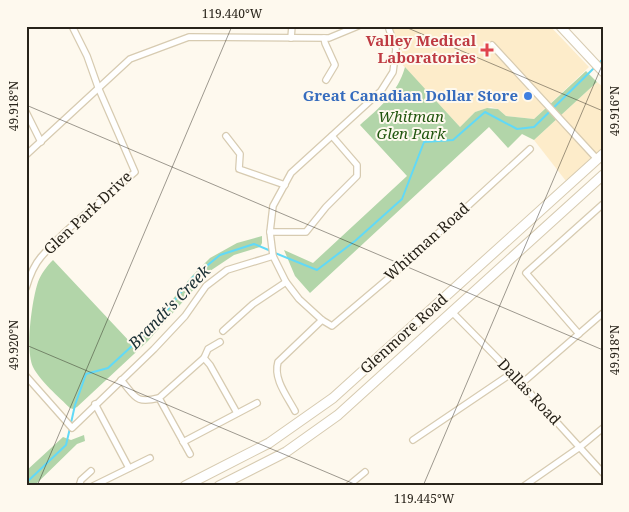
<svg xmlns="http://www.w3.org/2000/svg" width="629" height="512" font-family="'Noto Serif',serif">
	<rect width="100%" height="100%" fill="#fef9ee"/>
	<g fill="#fdecca">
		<path d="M390,26h160l39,41 -55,52 -28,-3 -8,-7 -7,-2 -16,5 -15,15 -63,-68z"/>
		<path d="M597,82l6,5v61l-37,33 -32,-41z"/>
	</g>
	<g fill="#b2d5a9">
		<path d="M405,67l55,60 15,-15 12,-4 11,1 8,7 28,3 52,-48 11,11 -63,58 -12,-6 -14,14 -19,-21 -179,166 -15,-17 -11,-26 29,13 94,-87 -47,-51c19,-17 38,-32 45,-58z"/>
		<path d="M262,236v7l-2,4 -26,8 -24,16 -62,70 -71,66 -4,2 -3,-1c-11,-11 -30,-27 -37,-41 -8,-17 -1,-67 5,-85 3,-8 9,-16 15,-22l78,83 30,-30 31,-37 18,-18 27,-15z"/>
		<path d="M84,435l1,6 -8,3 -43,42h-8v-15l37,-34 8,3z"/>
	</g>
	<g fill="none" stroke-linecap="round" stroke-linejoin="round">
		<g stroke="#61d9f7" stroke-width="2">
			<path d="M599,63l4,-4"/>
			<path d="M275,253l42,17 38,-29 47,-42 22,-57 29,-2 32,-28 32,17 17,-2 62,-61"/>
			<path d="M71,423l4,-18 11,-31 22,-6 50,-46 34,-44 28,-23 34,-11 17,7"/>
			<path d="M27,486v-4l39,-37 4,-17"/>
		</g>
		<g stroke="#d7cbb1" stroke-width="8">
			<g id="minor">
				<path d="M388,26l8,23 -3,23 -12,19 -90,82 -18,33 -3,26 3,24 13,26 13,17 23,21 10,6 65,-55 133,-122"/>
				<path d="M291,38l1,-12"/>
				<path d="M324,38l1,5 10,22 -9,15"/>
				<path d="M492,45l105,114"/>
				<path d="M26,112l15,30"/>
				<path d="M226,136l14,18 -1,15 46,16"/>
				<path d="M26,155l104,-96 59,-22 140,1 29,-12"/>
				<path d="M270,232h36l20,-25 31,-31v-11l-25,-29"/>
				<path d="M26,288c3,-10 8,-23 15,-31 27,-31 63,-58 94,-85l-37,-85 -11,-31 -15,-30"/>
				<path d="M453,313l59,60 91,100"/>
				<path d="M223,331l30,-27 33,-22"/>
				<path d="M579,334l-53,-61 77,-69"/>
				<path d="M220,342l-12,7 -4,9 6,7 27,48"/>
				<path d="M26,376l46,52 82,-79 31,-33 21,-30 21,-16 46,-14"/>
				<path d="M121,380c15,17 14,24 38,18"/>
				<path d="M521,384l82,-71"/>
				<path d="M95,404l34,64"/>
				<path d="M295,411c-8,-15 -22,-32 -17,-49l44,-42"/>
				<path d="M413,440l99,-67"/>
				<path d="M183,442l74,-39"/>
				<path d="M190,454l-31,-56 45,-40"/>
				<path d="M79,486l2,-6 10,-9"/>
				<path d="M93,486l57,-28"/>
				<path d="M348,486l17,-14"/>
				<path d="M524,486l56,-39 23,-19"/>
			</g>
		</g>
		<g stroke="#d7cbb1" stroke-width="10">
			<path id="tertiary" d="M560,26l43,46"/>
		</g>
		<g stroke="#d7cbb1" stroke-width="11">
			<g id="secondary">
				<path d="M185,486l84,-43 64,-45 270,-244"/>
				<path d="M219,486l67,-34 52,-37 265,-240"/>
			</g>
		</g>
		<use href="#minor" stroke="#fff" stroke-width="5.5"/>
		<use href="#tertiary" stroke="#fff" stroke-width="8"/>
		<use href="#secondary" stroke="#fff" stroke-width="9"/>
	</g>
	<path fill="none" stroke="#28231a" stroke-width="1" stroke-opacity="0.45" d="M403,26l200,85M26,105l577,245M26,345l333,141M37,486l195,-460M423,486l180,-423"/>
	<path fill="#e0444e" stroke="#fef9ee" stroke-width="2" d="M484.5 42.5h5v5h5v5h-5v5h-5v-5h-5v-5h5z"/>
	<circle fill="#3f7fe0" stroke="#fef9ee" stroke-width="2" cx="528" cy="96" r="5"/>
	<g text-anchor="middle" stroke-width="4" stroke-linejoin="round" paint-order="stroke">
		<g font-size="15" font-weight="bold" fill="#be3a42" stroke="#fef9ee" text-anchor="end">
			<text x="476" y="46">Valley Medical<tspan x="476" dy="17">Laboratories</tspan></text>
		</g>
		<g font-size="15" font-weight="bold" fill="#366cbe" stroke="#fef9ee" text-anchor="end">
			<text x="518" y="101">Great Canadian Dollar Store</text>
		</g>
		<g font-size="15" font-style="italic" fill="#21560f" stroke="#fef9ee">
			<text x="411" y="122">Whitman<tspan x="411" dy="17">Glen Park</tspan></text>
		</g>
		<g font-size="15" fill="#28231a" stroke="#fef9ee">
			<text transform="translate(88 213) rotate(-43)" y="5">Glen Park Drive</text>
			<text transform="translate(427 242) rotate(-42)" y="5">Whitman Road</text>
			<text transform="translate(404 334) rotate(-42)" y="5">Glenmore Road</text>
			<text transform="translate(529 392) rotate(47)" y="5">Dallas Road</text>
		</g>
		<g font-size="16" font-style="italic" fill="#182d32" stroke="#fef9ee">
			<text transform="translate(169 307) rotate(-46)" y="6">Brandt's Creek</text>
		</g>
	</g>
	<rect width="629" height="512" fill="none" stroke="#fef9ee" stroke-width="55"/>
	<rect x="28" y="28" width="574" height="456" fill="none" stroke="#28231a" stroke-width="2"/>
	<g font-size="12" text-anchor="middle" fill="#28231a">
		<text x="232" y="18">119.440°W</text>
		<text transform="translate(14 106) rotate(-90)" y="4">49.918°N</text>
		<text transform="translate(615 111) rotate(-90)" y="4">49.916°N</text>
		<text transform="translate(14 345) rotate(-90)" y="4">49.920°N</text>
		<text transform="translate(615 350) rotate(-90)" y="4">49.918°N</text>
		<text x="424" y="503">119.445°W</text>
	</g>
</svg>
